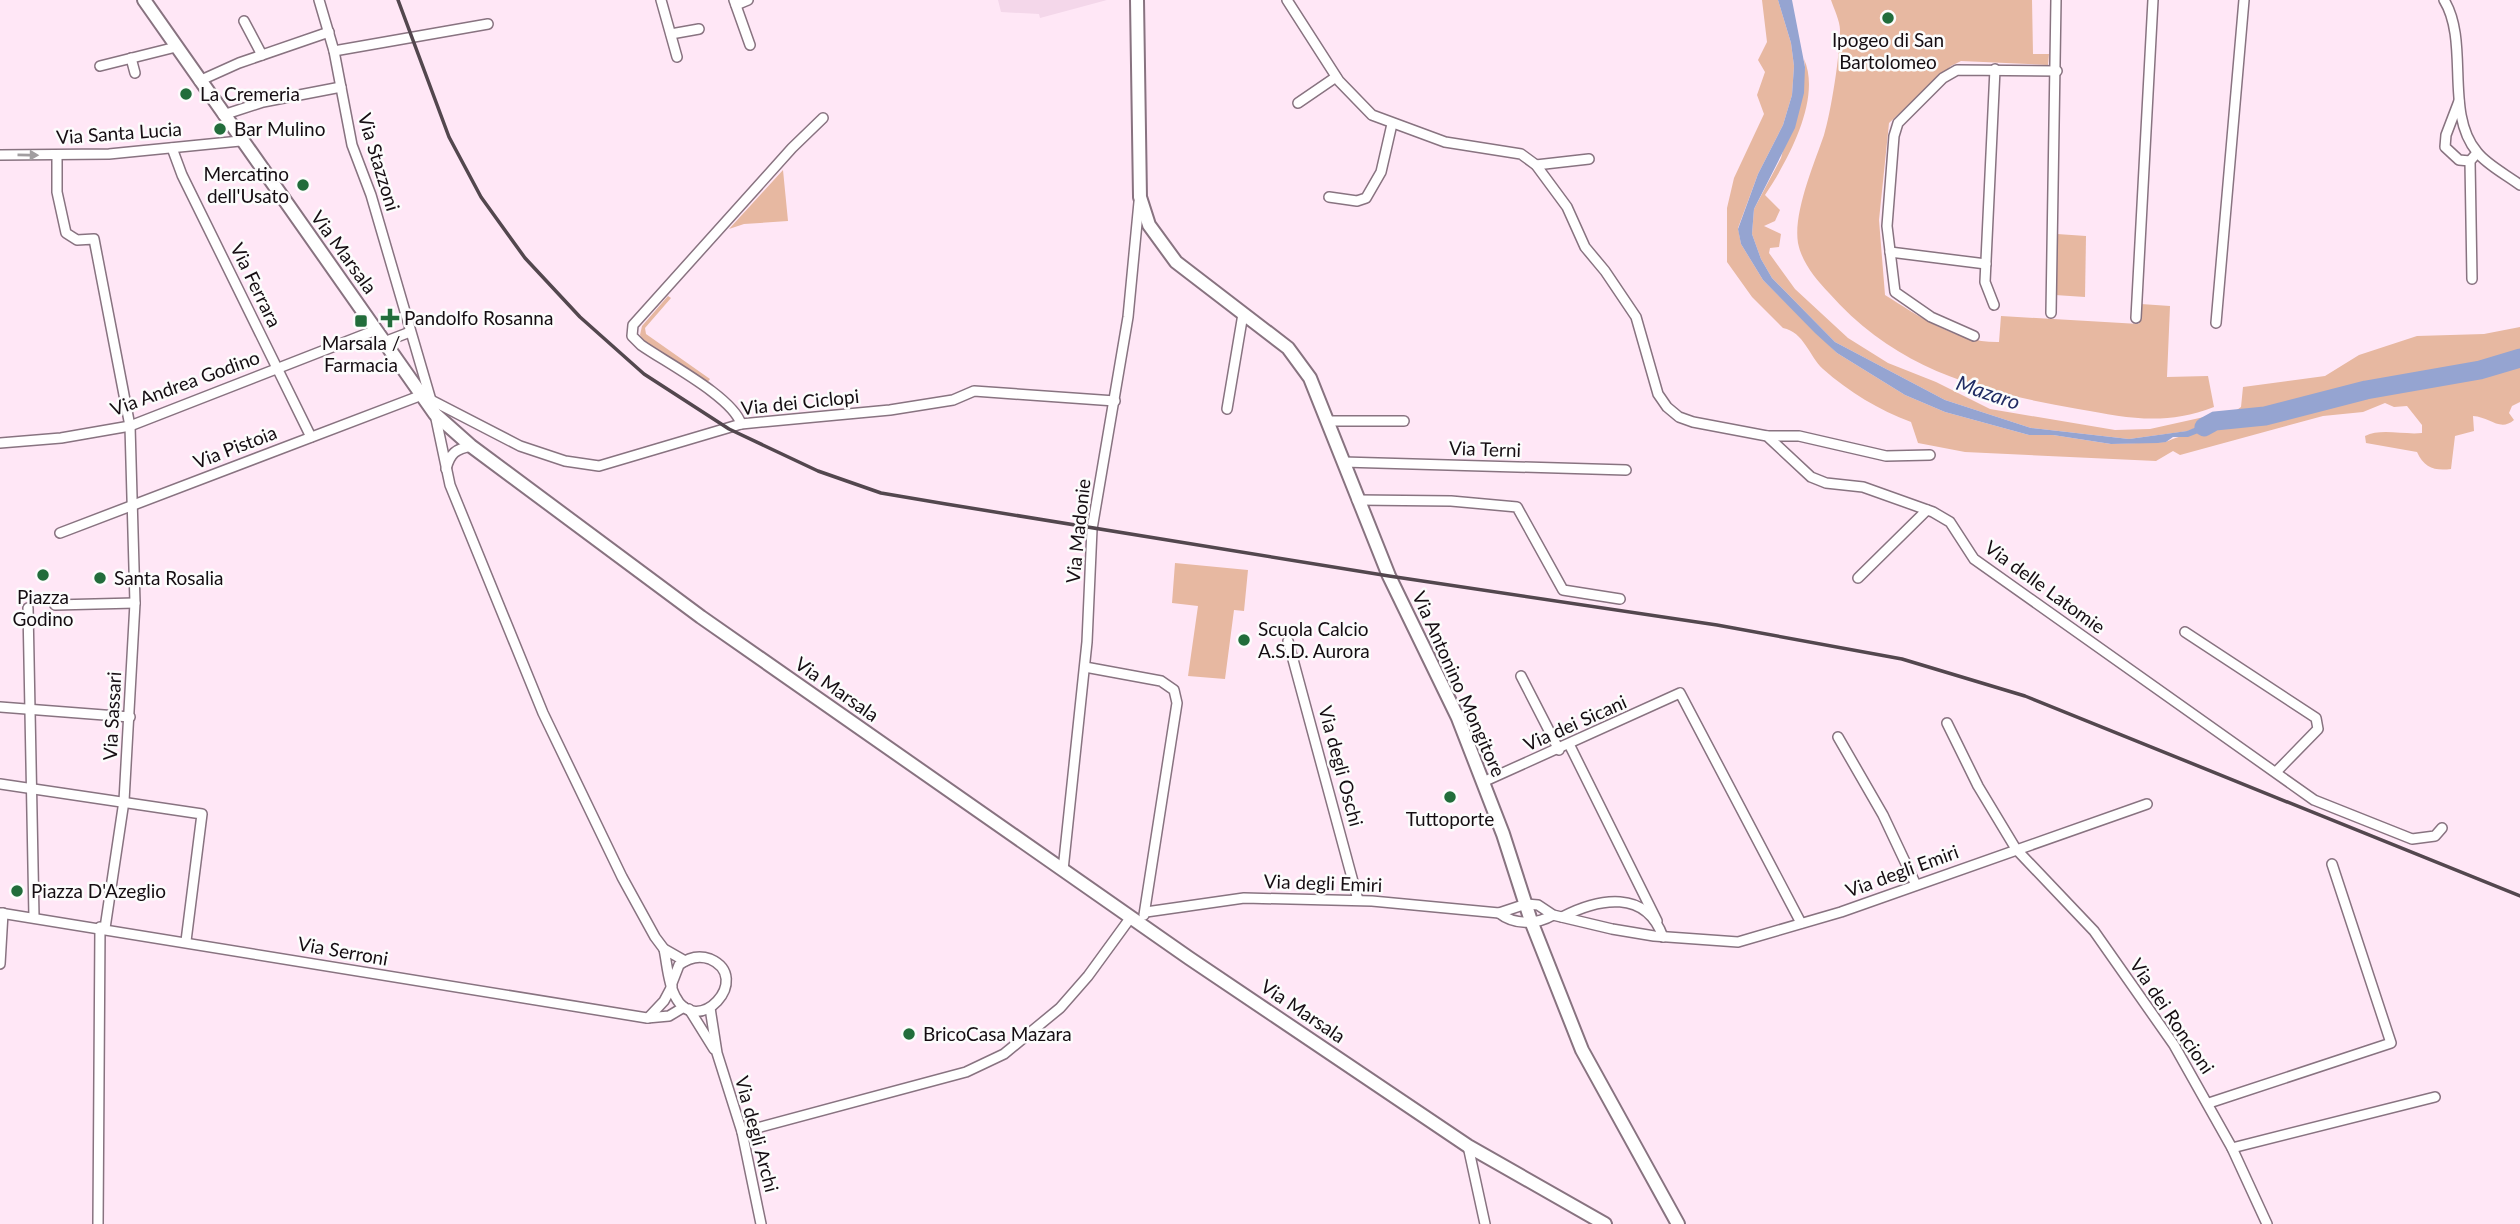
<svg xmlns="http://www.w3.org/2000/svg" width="2520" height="1224" font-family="Lato,sans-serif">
	<rect width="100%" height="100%" fill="#ffe7f6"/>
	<path fill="#f4d7ea" d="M998,0h109l-67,18 -1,-4 -38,-2z"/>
	<g fill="#e7b8a1">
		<path d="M1762,0h16l13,43 3,23 -2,29 -9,30 -25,49 -20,54 3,16 22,36 74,73 68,42 40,17 84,23h24l58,9 55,-2c4,-3 50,-17 54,-17l-5,-6 -27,12 -59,8 -98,-11 -86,-28 -110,-58 -63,-64 -11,-19 -9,-25 2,-25 27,-51 24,-91 -1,-8c18,40 -17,103 -39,136l15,15 -5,11 -11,5 17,8 -2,13 -9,1 -1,5 26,36 53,49 40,25 48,19 54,27 125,21 35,-1 72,-16 9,1 10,-7 2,-20 82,-11 34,-21 58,-19 67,-2 36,-7v75l-8,4 -3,7 5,7c-14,12 -24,-3 -41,-4l1,15 -19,5 -4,33c-16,2 -27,-1 -34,-17l-51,-9 -1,-7c16,-8 38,-1 57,-3v-8l-15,-19 -13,1 -9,-4 -22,9 -40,4 -143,39 -7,-4 -17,10 -191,-9 -47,-9 -7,-21c-32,-12 -62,-30 -88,-53 -14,-13 -19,-37 -40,-41l-31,-31 -25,-35v-54l7,-30 30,-64 -7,-19 8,-23 -7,-12 9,-18z"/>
		<path d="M1831,0h201l1,54h16l-1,11 -87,-4 -10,5 -62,57 -10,97 6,75c35,22 72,48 114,47l2,-26 138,8 2,-20 29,2 -3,71 41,-1 6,31c-50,19 -85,11 -136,2 -97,-17 -181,-39 -249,-116 -13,-14 -27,-30 -31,-50 -5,-30 16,-79 26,-108 7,-23 16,-80 16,-105 0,-9 -6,-21 -9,-30z"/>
		<path d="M783,170l5,51 -44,3 -15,5z"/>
		<path d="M2057,234l29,2 -1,61 -30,-2z"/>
		<path d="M668,296l3,2 -26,30 1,6 64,45 -4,5 -61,-42 -5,-7 2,-9z"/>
		<path d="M1175,563l73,7 -4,41 -10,-1 -9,69 -37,-3 10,-70 -26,-3z"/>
	</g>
	<path fill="#95a4d1" d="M1778,0h14l13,67 -1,26 -9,35 -41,81 -2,25 9,25 11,19 63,64 110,58 86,28 98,11 58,-8 28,-12 14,2 -41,16h-15l-7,5 -8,1 -47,1 -58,-9h-24l-84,-23 -40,-17 -68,-42 -22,-20 -52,-53 -22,-36 -3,-15 20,-55 25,-49 9,-30 2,-29 -3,-23z"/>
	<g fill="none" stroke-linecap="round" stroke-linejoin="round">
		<path stroke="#95a4d1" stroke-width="19" d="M2204,427l11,-6 50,-5 101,-26 114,-20 40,-12"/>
		<g stroke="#887380" stroke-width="12">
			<g id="minor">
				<path d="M319,0l15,51 18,94 19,50 64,219 15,71 93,228 79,164 33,60 9,12 21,12"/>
				<path d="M661,0l16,57"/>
				<path d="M734,0l16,45"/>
				<path d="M1287,0l52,81 33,34 73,27 76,12 15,11 31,42 18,40 20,24 31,46 22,77 9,13 12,10 14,5 74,14 44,41 15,6 37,4 70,25 17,10 24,37 340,241 98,39 23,-3 7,-8"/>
				<path d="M2444,0c26,42 0,113 33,152 10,13 30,23 43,33"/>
				<path d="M736,5l12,-5"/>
				<path d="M244,21l18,34"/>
				<path d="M671,34l28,-5"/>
				<path d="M334,51l154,-27"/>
				<path d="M131,58l4,15"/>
				<path d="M100,66l76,-19"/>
				<path d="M199,81l40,-18 90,-31"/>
				<path d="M2459,101l-13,34 -1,12 14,13 11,1"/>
				<path d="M1298,103l38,-26"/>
				<path d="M223,115l40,-13 78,-15"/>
				<path d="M172,148l10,27 129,262"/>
				<path d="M0,155l109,-1 131,-13"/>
				<path d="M57,156v36l9,41 11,7 17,-1 36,187 5,177 -11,198 -19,127"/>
				<path d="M1536,165l53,-6"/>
				<path d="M1329,197l28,4 9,-3 15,-26 11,-48"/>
				<path d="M1890,252l96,12"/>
				<path d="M2472,279l-2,-118 7,-8"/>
				<path d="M1994,305l-9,-23 10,-213"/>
				<path d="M2051,313l5,-313"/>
				<path d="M2136,318l17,-318"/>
				<path d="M2216,323l28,-323"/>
				<path d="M1974,336l-43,-19 -36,-25 -8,-66 7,-90 4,-13 45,-45 14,-8 100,1"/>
				<path d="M384,342l26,-10"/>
				<path d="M431,400l89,46 45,15 34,5 142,-42 149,-14 63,-10 21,-9 141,10"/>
				<path d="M1227,409l16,-95"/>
				<path d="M1329,421h75"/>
				<path d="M741,424c-8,-27 -76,-62 -100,-79l-9,-9 1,-11 159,-177 31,-30"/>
				<path d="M1767,436h32l87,20 44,-1"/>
				<path d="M0,443l61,-5 69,-12 246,-96"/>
				<path d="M1343,462l283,8"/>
				<path d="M446,469c4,-16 10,-20 25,-23"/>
				<path d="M1357,500l94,1 66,6 46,83 57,9"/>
				<path d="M60,533l362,-138"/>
				<path d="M1858,578l69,-68"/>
				<path d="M55,605l80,-2"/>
				<path d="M28,608l6,309"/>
				<path d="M2185,632l131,86 2,11 -42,43"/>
				<path d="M1288,641l70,259"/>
				<path d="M1085,667l76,14 13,9 3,13 -33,212"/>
				<path d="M1521,676l38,74"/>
				<path d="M0,707l130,10"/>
				<path d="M1947,723l31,63 38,63 78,82 80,114 58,103 35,76"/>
				<path d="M1838,737l45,78 33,70"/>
				<path d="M1570,746l87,175"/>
				<path d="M1483,782l197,-89 121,230"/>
				<path d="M0,784l202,30 -16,127"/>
				<path d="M1063,870l24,-228 5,-113 36,-212 11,-115"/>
				<path d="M1146,912l98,-14 128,3 127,12 27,-9 12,1 15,10 59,14 42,7 84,6 103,-30 306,-108"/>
				<path d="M0,913l647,105 22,-2 15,-9"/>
				<path d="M1499,913c15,12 37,12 54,2"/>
				<path d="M1562,917c37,-19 84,-28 101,20"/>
				<path d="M664,949c3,14 4,34 11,47 22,44 79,-18 35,-37 -11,-4 -22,-1 -31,6l-7,18"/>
				<path d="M0,964l3,-51"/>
				<path d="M710,1008l7,45 25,79 19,92"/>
				<path d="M689,1009l25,40"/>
				<path d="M648,1018l16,-17 8,-15"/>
				<path d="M2209,1103l182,-60 -59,-179"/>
				<path d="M742,1132l224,-60 38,-18 56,-46 28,-32 43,-59"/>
				<path d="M1468,1146l17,78"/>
				<path d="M2232,1148l203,-51"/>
				<path d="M98,1224l2,-297"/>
			</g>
		</g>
		<g stroke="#887380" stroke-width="16">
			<path id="tertiary" d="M1137,0l3,197 9,28 27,37 112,86 22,30 79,198 69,142 45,116 28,87 51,129 96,174"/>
		</g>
		<g stroke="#887380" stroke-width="16">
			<path id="secondary" d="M144,0l291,414 36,32 230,171 488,341 279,188 137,78"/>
		</g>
		<use href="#minor" stroke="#fff" stroke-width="9"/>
		<use href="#tertiary" stroke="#fff" stroke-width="12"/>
		<use href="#secondary" stroke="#fff" stroke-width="12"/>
		<path stroke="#53474e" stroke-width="3.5" d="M398,0l51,137 32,60 44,61 55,59 64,57 85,55 89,42 63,22 65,11 443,72 328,49 185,34 123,37 495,200"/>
	</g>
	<defs><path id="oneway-solid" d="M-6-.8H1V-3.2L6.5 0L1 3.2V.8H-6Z" transform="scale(1.75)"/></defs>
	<use fill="#a19ea0" href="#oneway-solid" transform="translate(28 155) rotate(1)"/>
	<g fill="#226d3b" stroke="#fcfcfc" stroke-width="2.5">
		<circle cx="1888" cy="18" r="7"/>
		<circle cx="186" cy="94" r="7"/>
		<circle cx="220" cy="129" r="7"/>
		<circle cx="303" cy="185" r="7"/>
		<path d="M386.5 307.5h7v7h7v7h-7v7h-7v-7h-7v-7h7z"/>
		<rect x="354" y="314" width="14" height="14" rx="3.5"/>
		<circle cx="43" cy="575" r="7"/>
		<circle cx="100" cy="578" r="7"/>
		<circle cx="1244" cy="640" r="7"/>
		<circle cx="1450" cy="797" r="7"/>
		<circle cx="17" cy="891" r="7"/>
		<circle cx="909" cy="1034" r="7"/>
	</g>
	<g text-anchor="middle" stroke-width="5" stroke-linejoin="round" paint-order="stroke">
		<g font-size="19" fill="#150d12" stroke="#fcfcfc" text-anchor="start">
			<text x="1888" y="47" text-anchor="middle">Ipogeo di San<tspan x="1888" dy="22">Bartolomeo</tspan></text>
			<text x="200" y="101">La Cremeria</text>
			<text x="234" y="136">Bar Mulino</text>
			<text x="289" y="181" text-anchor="end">Mercatino<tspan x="289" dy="22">dell'Usato</tspan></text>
			<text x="404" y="325">Pandolfo Rosanna</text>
			<text x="361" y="350" text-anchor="middle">Marsala /<tspan x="361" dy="22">Farmacia</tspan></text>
			<text x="114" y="585">Santa Rosalia</text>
			<text x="43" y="604" text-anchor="middle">Piazza<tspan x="43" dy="22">Godino</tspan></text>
			<text x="1258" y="636">Scuola Calcio<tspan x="1258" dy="22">A.S.D. Aurora</tspan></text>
			<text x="1450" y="826" text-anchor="middle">Tuttoporte</text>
			<text x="31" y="898">Piazza D'Azeglio</text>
			<text x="923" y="1041">BricoCasa Mazara</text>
		</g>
		<g font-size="19" fill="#150d12" stroke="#fcfcfc">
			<text transform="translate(119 133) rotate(-4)" y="7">Via Santa Lucia</text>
			<text transform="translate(379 162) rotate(73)" y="7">Via Stazzoni</text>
			<text transform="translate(344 252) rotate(54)" y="7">Via Marsala</text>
			<text transform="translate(256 285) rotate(64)" y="7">Via Ferrara</text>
			<text transform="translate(185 383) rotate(-20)" y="7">Via Andrea Godino</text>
			<text transform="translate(800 402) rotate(-6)" y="7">Via dei Ciclopi</text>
			<text transform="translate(235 447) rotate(-21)" y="7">Via Pistoia</text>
			<text transform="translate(1485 449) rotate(2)" y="7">Via Terni</text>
			<text transform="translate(1078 531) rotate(-84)" y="7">Via Madonie</text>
			<text transform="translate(2045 587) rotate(36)" y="7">Via delle Latomie</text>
			<text transform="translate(1459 684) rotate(66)" y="7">Via Antonino Mongitore</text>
			<text transform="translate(837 689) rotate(35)" y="7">Via Marsala</text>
			<text transform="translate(112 716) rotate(-87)" y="7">Via Sassari</text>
			<text transform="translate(1575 723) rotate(-24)" y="7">Via dei Sicani</text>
			<text transform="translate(1341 766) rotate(75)" y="7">Via degli Oschi</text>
			<text transform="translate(1902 871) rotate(-20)" y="7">Via degli Emiri</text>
			<text transform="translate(1323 883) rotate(2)" y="7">Via degli Emiri</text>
			<text transform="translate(343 951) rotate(10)" y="7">Via Serroni</text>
			<text transform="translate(1303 1011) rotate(34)" y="7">Via Marsala</text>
			<text transform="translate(2172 1016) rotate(56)" y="7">Via dei Roncioni</text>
			<text transform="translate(757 1134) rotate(75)" y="7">Via degli Archi</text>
		</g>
		<g font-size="21" font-style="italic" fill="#212d64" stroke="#fcfcfc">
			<text transform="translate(1988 393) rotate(19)" y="7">Mazaro</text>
		</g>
	</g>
</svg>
